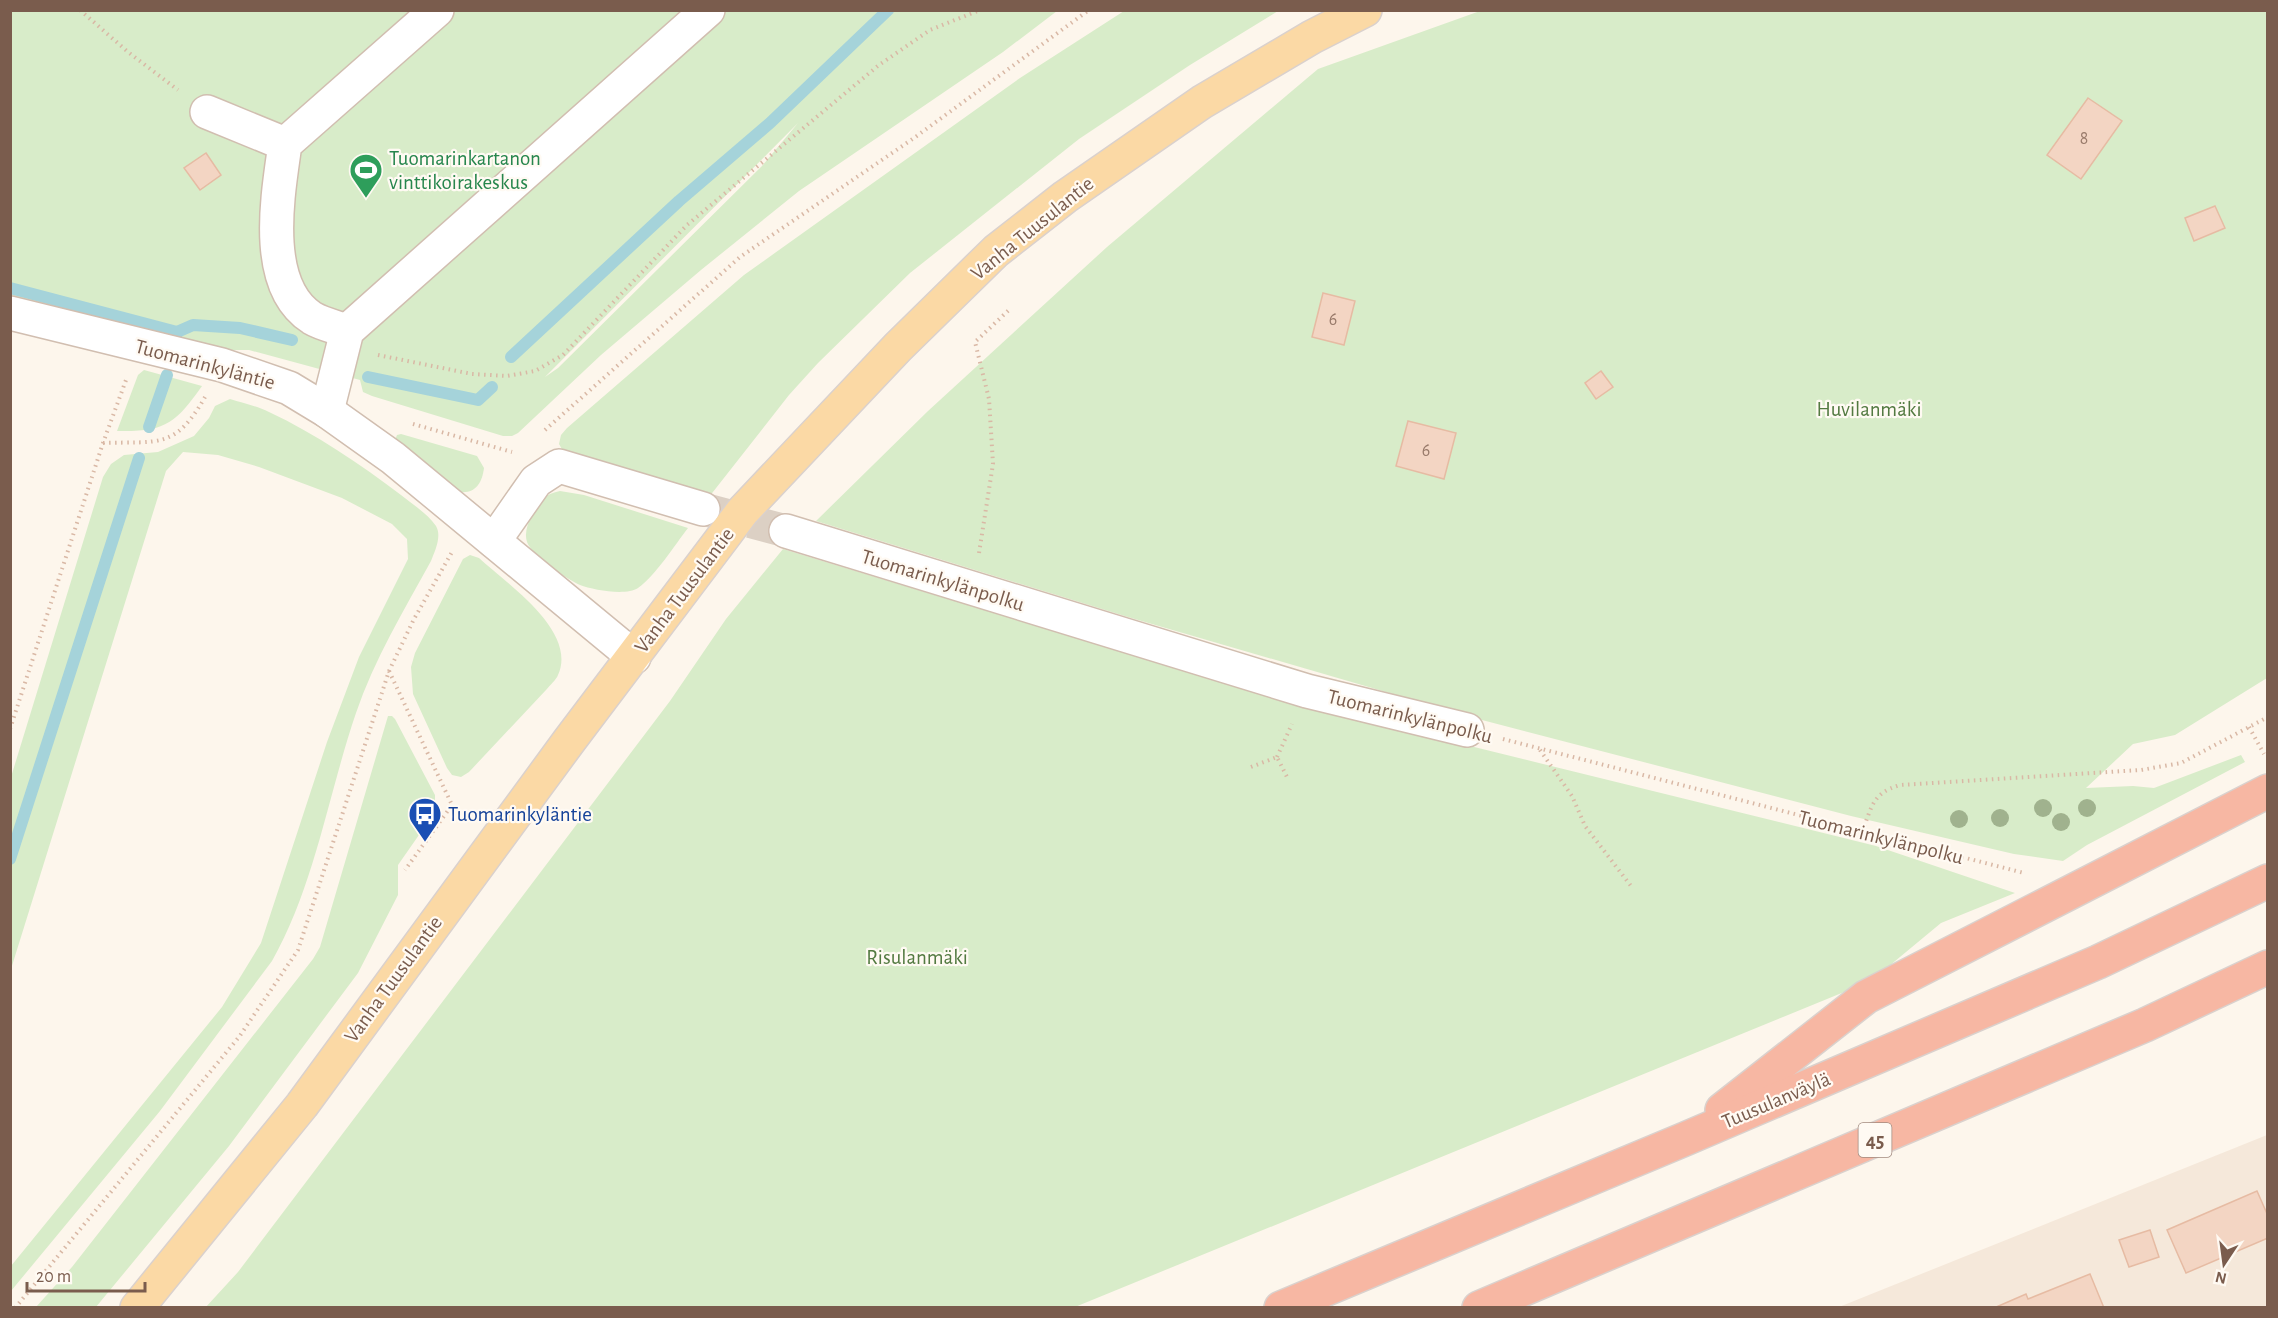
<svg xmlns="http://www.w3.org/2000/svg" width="2278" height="1318" font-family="'Alegreya Sans',sans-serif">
	<rect width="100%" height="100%" fill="#fdf6ec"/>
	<path fill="#f5e8da" d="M2267,1135v172h-428z"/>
	<g fill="#d8ecc9" fill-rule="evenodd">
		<path d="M10,11h1047l-54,41 -204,139 -98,79 -100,85 -83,78 -6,3h-9l-131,-40 -9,-4 -3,-12 -111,-30h-22l-35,-5 -181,-49zM798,123l-36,43 -204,202 -13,9z"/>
		<path d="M1124,11h154l-88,54 -111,74 -169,134 -92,90 -29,32 -80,102 -146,-46 -4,-7 2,-9 6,-7 177,-153 276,-197z"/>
		<path d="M1480,11h787v667l-92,57 -42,9 -47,44 47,-2 21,2 87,-33 4,7 -158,83 -24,16 -49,-7 -163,-38 -369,-96 -354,-103 -312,-96 112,-110 179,-164 211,-178z"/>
		<path d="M144,370l58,16c-27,38 -37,46 -85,45l21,-56z"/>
		<path d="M230,399c13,4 27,7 39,13 47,22 91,52 132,83 11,9 27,19 35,31 6,10 -1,25 -5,35 -27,49 -57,99 -75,152 -28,82 -41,172 -84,248l-112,150 -149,180v-25l211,-259 39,-64 66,-201 32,-85 49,-98 -1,-20 -15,-15 -50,-26 -83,-31 -41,-12 -35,-3 -17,19 -155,498v-192l92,-300 8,-13 13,-9 34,-3 36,-16 15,-18 6,-12z"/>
		<path d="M401,434l76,22 7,12c-2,17 -11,28 -29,23l-60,-51 2,-5z"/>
		<path d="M560,491l24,4 104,33c-14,18 -32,47 -50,60 -12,8 -45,2 -58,-3 -13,-6 -48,-29 -53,-43 -3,-9 1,-18 4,-26 6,-16 13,-21 29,-25z"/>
		<path d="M783,549l484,147 609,150 139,47 -74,30 -70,58 -796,326 -870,1 33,-36 432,-571 56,-82z"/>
		<path d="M470,555l9,3c27,25 99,73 79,117 -2,5 -8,10 -12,15l-77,82 -8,5 -9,-2 -5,-7 -34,-74 -2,-27 4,-14 48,-94z"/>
		<path d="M388,716h4l3,3 40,76v17l-37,53v30l-40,78 -129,173 -133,161h-60l36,-40 241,-308 7,-12z"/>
	</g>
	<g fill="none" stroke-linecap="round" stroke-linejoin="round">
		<g stroke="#a5d3da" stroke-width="12">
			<path d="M10,288l167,44"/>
			<path d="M176,336l1,-4 16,-7 47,3 52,12"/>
			<path d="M511,357l168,-156 91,-78 118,-113"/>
			<path d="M368,377l110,23 14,-13"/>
			<path d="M149,427l18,-52"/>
			<path d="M10,859l129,-401"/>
		</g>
	</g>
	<g fill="#f3d5c3" stroke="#e6bba3" stroke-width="1.5">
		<path d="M2088,98l34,23 -41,58 -34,-24z"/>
		<path d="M206,153l15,22 -21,15 -16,-22z"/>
		<path d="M2215,206l10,22 -31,13 -9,-23z"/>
		<path d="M1323,293l32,8 -11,44 -32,-8z"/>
		<path d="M1601,371l12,16 -17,12 -11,-16z"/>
		<path d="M1408,421l48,12 -12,46 -48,-13z"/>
		<path d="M2257,1191l11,25v22l-82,35 -19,-43z"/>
		<path d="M2150,1230l9,27 -30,10 -10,-27z"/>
		<path d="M2090,1274l14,34h-110l32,-14 2,5z"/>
	</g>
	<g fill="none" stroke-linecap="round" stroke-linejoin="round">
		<path stroke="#dcd0c4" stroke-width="33" stroke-dasharray="33 16" stroke-linecap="butt" d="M703,509l83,22"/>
		<g stroke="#d1beb0" stroke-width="36">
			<g id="minor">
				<path d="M207,112l78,32"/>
				<path d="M10,313l212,52 67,23 38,23 66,47 241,199"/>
				<path d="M347,331c-11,-4 -25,-7 -35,-13 -51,-33 -34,-124 -27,-174l152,-134"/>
				<path d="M327,411l20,-80 361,-321"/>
				<path d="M786,531l521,160 160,39"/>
				<path d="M494,541l42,-60 23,-15 144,43"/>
			</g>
		</g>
		<g stroke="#dad1cd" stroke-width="36">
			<path id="major" d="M137,1308l165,-203 267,-364 173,-229 156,-165 98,-96 69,-54 137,-95 110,-65 53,-27"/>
		</g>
		<g stroke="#dad1cd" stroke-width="36">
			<g id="highway">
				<path d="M1722,1110l144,-113 402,-206"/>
				<path d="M1281,1308l404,-169 413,-177 170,-81"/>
				<path d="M1479,1308l666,-283 123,-58"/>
			</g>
		</g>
		<g stroke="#d9b8a5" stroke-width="4" stroke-dasharray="1.5 4.5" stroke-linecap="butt">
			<path d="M80,10l48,42 50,38"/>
			<path d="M378,355l94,19 35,2 28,-5 28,-16 124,-130 192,-160 51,-35 50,-20"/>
			<path d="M413,424l99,28"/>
			<path d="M545,430l195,-173 174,-119 175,-128"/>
			<path d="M103,443c55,-2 72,7 102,-46"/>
			<path d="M979,553l14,-89 -4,-65 -14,-57 36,-34"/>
			<path d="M389,671l63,134 -47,65"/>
			<path d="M2249,727l15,27"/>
			<path d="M10,729l93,-286 23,-63"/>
			<path d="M1503,739l521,134"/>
			<path d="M1540,750l32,46 13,30 46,60"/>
			<path d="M1277,757l15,-33"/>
			<path d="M1251,767l26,-10 11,22"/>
			<path d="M1862,832c10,-25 10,-39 38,-47l241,-15 40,-7 87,-46"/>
			<path d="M15,1308l224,-271 59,-87 91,-279 25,-52 38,-67"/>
		</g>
		<use href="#minor" stroke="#fff" stroke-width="33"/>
		<use href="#major" stroke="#fbd9a5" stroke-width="33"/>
		<use href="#highway" stroke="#f7b7a3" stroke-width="33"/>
	</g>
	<g fill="#a0b28e">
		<circle cx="2043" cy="808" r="9"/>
		<circle cx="2087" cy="808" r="9"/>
		<circle cx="2000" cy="818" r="9"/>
		<circle cx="1959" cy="819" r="9"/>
		<circle cx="2061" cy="822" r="9"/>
	</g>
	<defs>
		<g id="stadium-pin" transform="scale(1.725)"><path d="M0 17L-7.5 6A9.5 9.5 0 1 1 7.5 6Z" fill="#2e9e5b" stroke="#fffaf3"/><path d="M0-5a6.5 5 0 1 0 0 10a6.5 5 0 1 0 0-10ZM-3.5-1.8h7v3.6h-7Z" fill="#fff"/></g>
		<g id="bus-pin" transform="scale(1.725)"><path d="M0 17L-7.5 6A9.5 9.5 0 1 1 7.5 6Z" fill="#1a4fb4" stroke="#fffaf3"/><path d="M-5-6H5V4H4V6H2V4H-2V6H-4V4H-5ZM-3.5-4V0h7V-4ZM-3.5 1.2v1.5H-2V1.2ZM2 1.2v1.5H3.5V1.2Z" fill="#fff"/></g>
	</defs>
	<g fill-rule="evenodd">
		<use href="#stadium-pin" x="366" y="170"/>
		<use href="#bus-pin" x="425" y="814"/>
	</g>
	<g text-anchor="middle" stroke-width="4.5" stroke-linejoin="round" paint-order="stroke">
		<g font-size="18" fill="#987a6a">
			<text x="2084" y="144">8</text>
			<text x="1333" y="325">6</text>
			<text x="1426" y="456">6</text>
		</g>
		<rect fill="#fffaf3" stroke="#a28b7f" stroke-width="1.5" x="1858.5" y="1123" width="33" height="34" rx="4.5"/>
		<g font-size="20" font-weight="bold" fill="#7a5c4d">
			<text x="1875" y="1147">45</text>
		</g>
		<g font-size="21" fill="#27864d" stroke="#fffaf3" text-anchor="start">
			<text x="389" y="165">Tuomarinkartanon<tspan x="389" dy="24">vinttikoirakeskus</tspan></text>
		</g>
		<g font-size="21" fill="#7a5c4d" stroke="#fffaf3">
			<text transform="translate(1032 228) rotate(-39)" y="7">Vanha Tuusulantie</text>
			<text transform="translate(205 364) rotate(15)" y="7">Tuomarinkyläntie</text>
			<text transform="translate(943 580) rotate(17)" y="7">Tuomarinkylänpolku</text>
			<text transform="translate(684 590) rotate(-53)" y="7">Vanha Tuusulantie</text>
			<text transform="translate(1410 716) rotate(14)" y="7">Tuomarinkylänpolku</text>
			<text transform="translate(1881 837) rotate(14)" y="7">Tuomarinkylänpolku</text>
			<text transform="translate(393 979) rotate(-54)" y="7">Vanha Tuusulantie</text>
			<text transform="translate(1776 1100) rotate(-23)" y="7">Tuusulanväylä</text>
		</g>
		<g font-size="21" fill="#537a41" stroke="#fffaf3">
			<text x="1869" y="416">Huvilanmäki</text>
			<text x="917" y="964">Risulanmäki</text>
		</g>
		<g font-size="21" fill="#164399" stroke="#fffaf3" text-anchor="start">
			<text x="448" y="821">Tuomarinkyläntie</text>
		</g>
	</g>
	<rect width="2278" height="1318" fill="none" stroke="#7a5c4d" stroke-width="24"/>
	<g transform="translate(2224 1264) rotate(193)" stroke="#fffaf3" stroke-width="4.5" paint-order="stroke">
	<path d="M0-4.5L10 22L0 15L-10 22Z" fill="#7a5c4d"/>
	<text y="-9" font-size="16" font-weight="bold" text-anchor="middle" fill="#7a5c4d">N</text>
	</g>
	<path d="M27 1282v9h118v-9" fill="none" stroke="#7a5c4d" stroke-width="3"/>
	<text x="36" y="1282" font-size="18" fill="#7a5c4d" stroke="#fffaf3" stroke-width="4.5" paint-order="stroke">20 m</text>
</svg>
